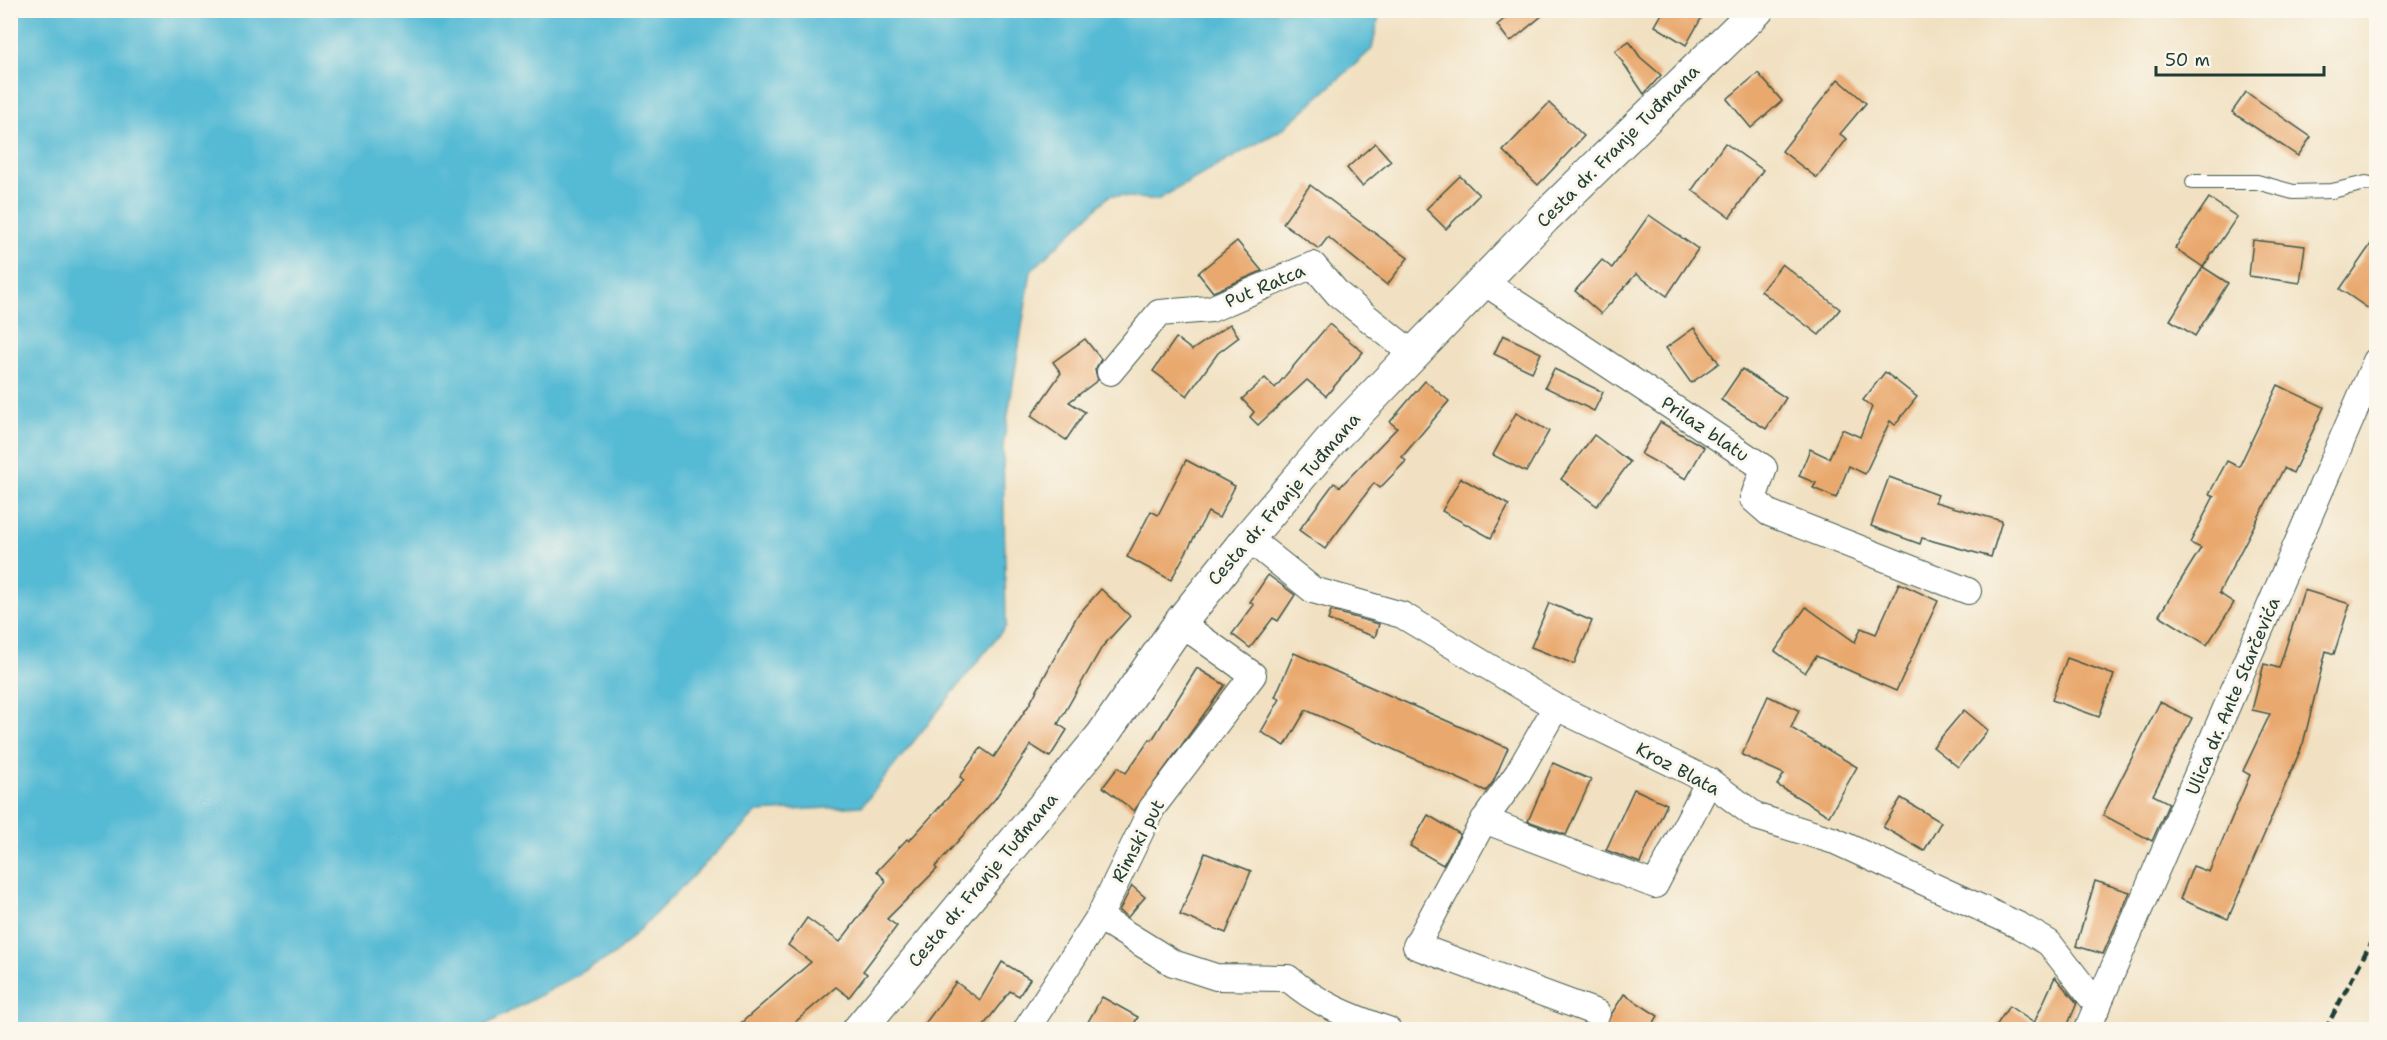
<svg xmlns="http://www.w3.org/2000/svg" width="2387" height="1040" font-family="'Shantell Sans',sans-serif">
	<rect width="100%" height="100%" fill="#fbf7ec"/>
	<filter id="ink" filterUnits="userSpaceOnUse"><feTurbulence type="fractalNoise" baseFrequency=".0167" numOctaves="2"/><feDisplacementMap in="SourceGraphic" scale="12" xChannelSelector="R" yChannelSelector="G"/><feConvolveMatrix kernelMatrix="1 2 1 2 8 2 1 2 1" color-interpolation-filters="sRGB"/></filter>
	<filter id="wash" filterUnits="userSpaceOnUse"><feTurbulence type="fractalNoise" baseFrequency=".008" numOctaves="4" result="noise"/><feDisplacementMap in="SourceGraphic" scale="24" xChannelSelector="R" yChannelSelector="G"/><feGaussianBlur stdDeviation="1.35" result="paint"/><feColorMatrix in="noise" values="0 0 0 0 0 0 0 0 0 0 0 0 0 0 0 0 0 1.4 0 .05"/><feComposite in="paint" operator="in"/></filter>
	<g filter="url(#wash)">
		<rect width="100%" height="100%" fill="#f1e1c2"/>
		<path fill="#55bad4" stroke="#3a7c84" stroke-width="1.5" d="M10,11l1,-1 1369,1 -8,38 -89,80 -126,71 -47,-5 -79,76 -28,175 3,180 -144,180 -105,6 -143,143 -136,74h-467z"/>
		<g id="blocks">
			<g fill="#e9a86d">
				<path d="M1515,10h34l-39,32 -13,-17z"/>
				<path d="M1664,10h42l-20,35 -31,-19z"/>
				<path d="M1629,41l11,16 21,18 -17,19 -29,-43z"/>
				<path d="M1758,73l24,28 -31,27 -24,-29z"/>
				<path d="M1838,79l28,24 -26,31 7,5 -30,39 -35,-27z"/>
				<path d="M2246,92l65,45 -13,19 -66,-44z"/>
				<path d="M1549,103l35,33 -46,49 -35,-34z"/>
				<path d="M1375,143l16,18 -29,25 -15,-18z"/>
				<path d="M1725,143l38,27 -33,47 -38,-27z"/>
				<path d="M1460,176l19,19 -33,34 -20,-20z"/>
				<path d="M1310,185l98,73 -21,27 -59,-48 -9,12 -36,-26z"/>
				<path d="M2209,198l28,19 -34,50 -28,-19z"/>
				<path d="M1649,215l49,34 -31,47 -31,-22 -35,40 -26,-23 27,-31 10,8z"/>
				<path d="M2376,237v62l-7,10 -29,-20z"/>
				<path d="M2253,240l52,6 -5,37 -51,-7z"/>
				<path d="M1237,241l25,30 -49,21 -15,-19z"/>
				<path d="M1782,264l58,45 -21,26 -58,-44z"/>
				<path d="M2203,267l25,16 -33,53 -25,-16z"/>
				<path d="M1230,324l9,13 -21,16 -31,43 -34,-25 23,-33 16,12z"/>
				<path d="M1329,324l34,28 -37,44 -19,-16 -49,45 -8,-8 4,-5 -12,-13 23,-21 10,10z"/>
				<path d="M1694,328l25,35 -28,20 -25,-35z"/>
				<path d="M1503,335l38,18 -9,19 -38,-18z"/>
				<path d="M1085,339l16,20 -6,11 3,10 -29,22 16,10 -19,28 -35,-24 30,-43 -8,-11z"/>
				<path d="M1554,369l49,23 -9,19 -49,-24z"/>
				<path d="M1742,369l44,29 -20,31 -45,-29z"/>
				<path d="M1885,372l32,25 -22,28 -5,-4 -25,53 -16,-8 -13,32 -23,-10 3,-5 -17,-7 11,-27 19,9 13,-29 18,8 12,-30 -9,-7z"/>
				<path d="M1425,381l24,20 -47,56 4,4 -26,27 -6,-5 -49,66 -26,-19 35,-47 6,4 57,-59 -7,-6z"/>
				<path d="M2278,385l46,22 -31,66 -9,-5 -65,125 15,10 -27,42 -48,-30 42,-67 -11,-5 24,-47 -5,-2 18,-33 12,6z"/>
				<path d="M1516,413l33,18 -23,41 -33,-17z"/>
				<path d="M1660,422l44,25 -18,32 -45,-25z"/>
				<path d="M1594,435l36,27 -33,44 -36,-27z"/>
				<path d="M1186,460l49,26 -16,32 -11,-6 -37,68 -44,-23 24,-46 7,4z"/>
				<path d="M1889,477l49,18 -3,7 67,19 -11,36 -69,-19 -2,6 -49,-18z"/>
				<path d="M1461,478l48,27 -18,33 -49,-27z"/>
				<path d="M1268,575l27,20 -17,26 -5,-3 -23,30 -18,-14 22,-29 -4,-3z"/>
				<path d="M1899,583l39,18 -42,90 -80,-35 -11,17 -30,-22 31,-44 49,35 6,-14 15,6z"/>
				<path d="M1101,589l29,27 -28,31 -44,77 9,6 -17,27 -19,-12 -36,54 -60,68 2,2 -50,50 10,7 -34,45 4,3 -18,23 -13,-10 -49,42h-53l77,-67 -23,-17 19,-27 33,24 46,-61 -9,-10 30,-32 2,2 55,-61 -4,-3 21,-29 13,9 35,-52 48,-89z"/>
				<path d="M2304,590l46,14 -16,50 -8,-3 -23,93 -75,175 -48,-20 13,-33 16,6 41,-97 -7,-4 27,-57 -18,-4 12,-46 15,4z"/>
				<path d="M1549,603l43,18 -18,43 -43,-17z"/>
				<path d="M1331,611l48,13 -4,13 -47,-17z"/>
				<path d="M1294,653l214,95 -15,34 -7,9 -180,-81 -21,36 -24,-14 19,-33 -5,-2z"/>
				<path d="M2067,658l47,17 -15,42 -47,-17z"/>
				<path d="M1197,668l28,17 -91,126 -31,-24 15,-20 8,6 24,-34 2,1z"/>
				<path d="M1768,696l31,14 -8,18 66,39 -28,49 -52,-31 7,-11 -42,-19z"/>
				<path d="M2160,702l32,16 -39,77 16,8 -17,38 -49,-26z"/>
				<path d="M1964,710l24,20 -30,37 -25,-20z"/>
				<path d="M1553,763l38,17 -25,55 -38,-14z"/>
				<path d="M1634,789l33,15 -27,59 -34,-13z"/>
				<path d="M1901,798l40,24 -17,29 -41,-24z"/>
				<path d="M1428,815l32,19 -17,31 -33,-19z"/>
				<path d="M1205,853l46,18 -25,62 -46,-18z"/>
				<path d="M2095,881l35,11 -27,62 -27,-8z"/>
				<path d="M1132,886l13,11 -17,20 -9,-6z"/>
				<path d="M1002,962l28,17 -11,17 -9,-5 -29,38h-60l35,-47 24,18z"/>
				<path d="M2055,977l22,26 -11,26h-72l15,-23 25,17z"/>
				<path d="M1624,994l34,22 -8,13h-48z"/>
				<path d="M1102,997l36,20 -7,12h-47z"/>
			</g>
		</g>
	</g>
	<g filter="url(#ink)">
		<use href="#blocks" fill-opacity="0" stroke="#3e5649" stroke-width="1.5"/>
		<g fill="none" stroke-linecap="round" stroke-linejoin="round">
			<g stroke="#3e5649" stroke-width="16">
				<path id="lane" d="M2193,182h64l36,10 39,-1 34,-8 10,2"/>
			</g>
			<g stroke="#3e5649" stroke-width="28">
				<g id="street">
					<path d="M1484,282l280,186 -11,31 16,14 199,78"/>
					<path d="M1110,372l49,-59 52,-4 102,-44 25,29 76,61"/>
					<path d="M1248,538l65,52 89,25 154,92 153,74 48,36 78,24 185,85 29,17 49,63"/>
					<path d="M1556,707l-38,66 -34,47 171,65 54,-104"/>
					<path d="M1484,820l-68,126 181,67"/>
					<path d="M1099,917l74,46 43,14 72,1c29,26 63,39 100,52"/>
					<path d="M1026,1030l73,-113 53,-109 101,-133 -73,-52"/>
					<path d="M2087,1030l289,-669"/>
				</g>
			</g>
			<g stroke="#3e5649" stroke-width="35">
				<path id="secondary" d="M859,1030l243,-294 78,-113 68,-85 84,-99 212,-221 213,-208"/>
			</g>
			<use href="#lane" stroke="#fff" stroke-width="14"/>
			<use href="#street" stroke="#fff" stroke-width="26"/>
			<use href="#secondary" stroke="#fff" stroke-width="33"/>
			<path stroke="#1f3d34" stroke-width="4.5" stroke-dasharray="9 4.5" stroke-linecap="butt" d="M2325,1030l51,-97"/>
		</g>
	</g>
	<g text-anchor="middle" stroke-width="6" stroke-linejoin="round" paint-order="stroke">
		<g font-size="18" fill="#1f3d34" stroke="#fbf7ec">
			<text transform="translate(1618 146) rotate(-45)" y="6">Cesta dr. Franje Tuđmana</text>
			<text transform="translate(1265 286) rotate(-23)" y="6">Put Ratca</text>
			<text transform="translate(1705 429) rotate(34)" y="6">Prilaz blatu</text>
			<text transform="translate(1284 499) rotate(-49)" y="6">Cesta dr. Franje Tuđmana</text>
			<text transform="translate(2233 696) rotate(-67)" y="6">Ulica dr. Ante Starčevića</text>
			<text transform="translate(1678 769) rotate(28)" y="6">Kroz Blata</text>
			<text transform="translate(1138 841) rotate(-62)" y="6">Rimski put</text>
			<text transform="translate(983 880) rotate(-50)" y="6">Cesta dr. Franje Tuđmana</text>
		</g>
	</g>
	<rect width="2387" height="1040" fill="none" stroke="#fbf7ec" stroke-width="36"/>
	<path d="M2156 66v9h168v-9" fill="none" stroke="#1f3d34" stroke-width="3"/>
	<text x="2165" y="66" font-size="18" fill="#1f3d34" stroke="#fbf7ec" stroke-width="4.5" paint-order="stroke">50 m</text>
</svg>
